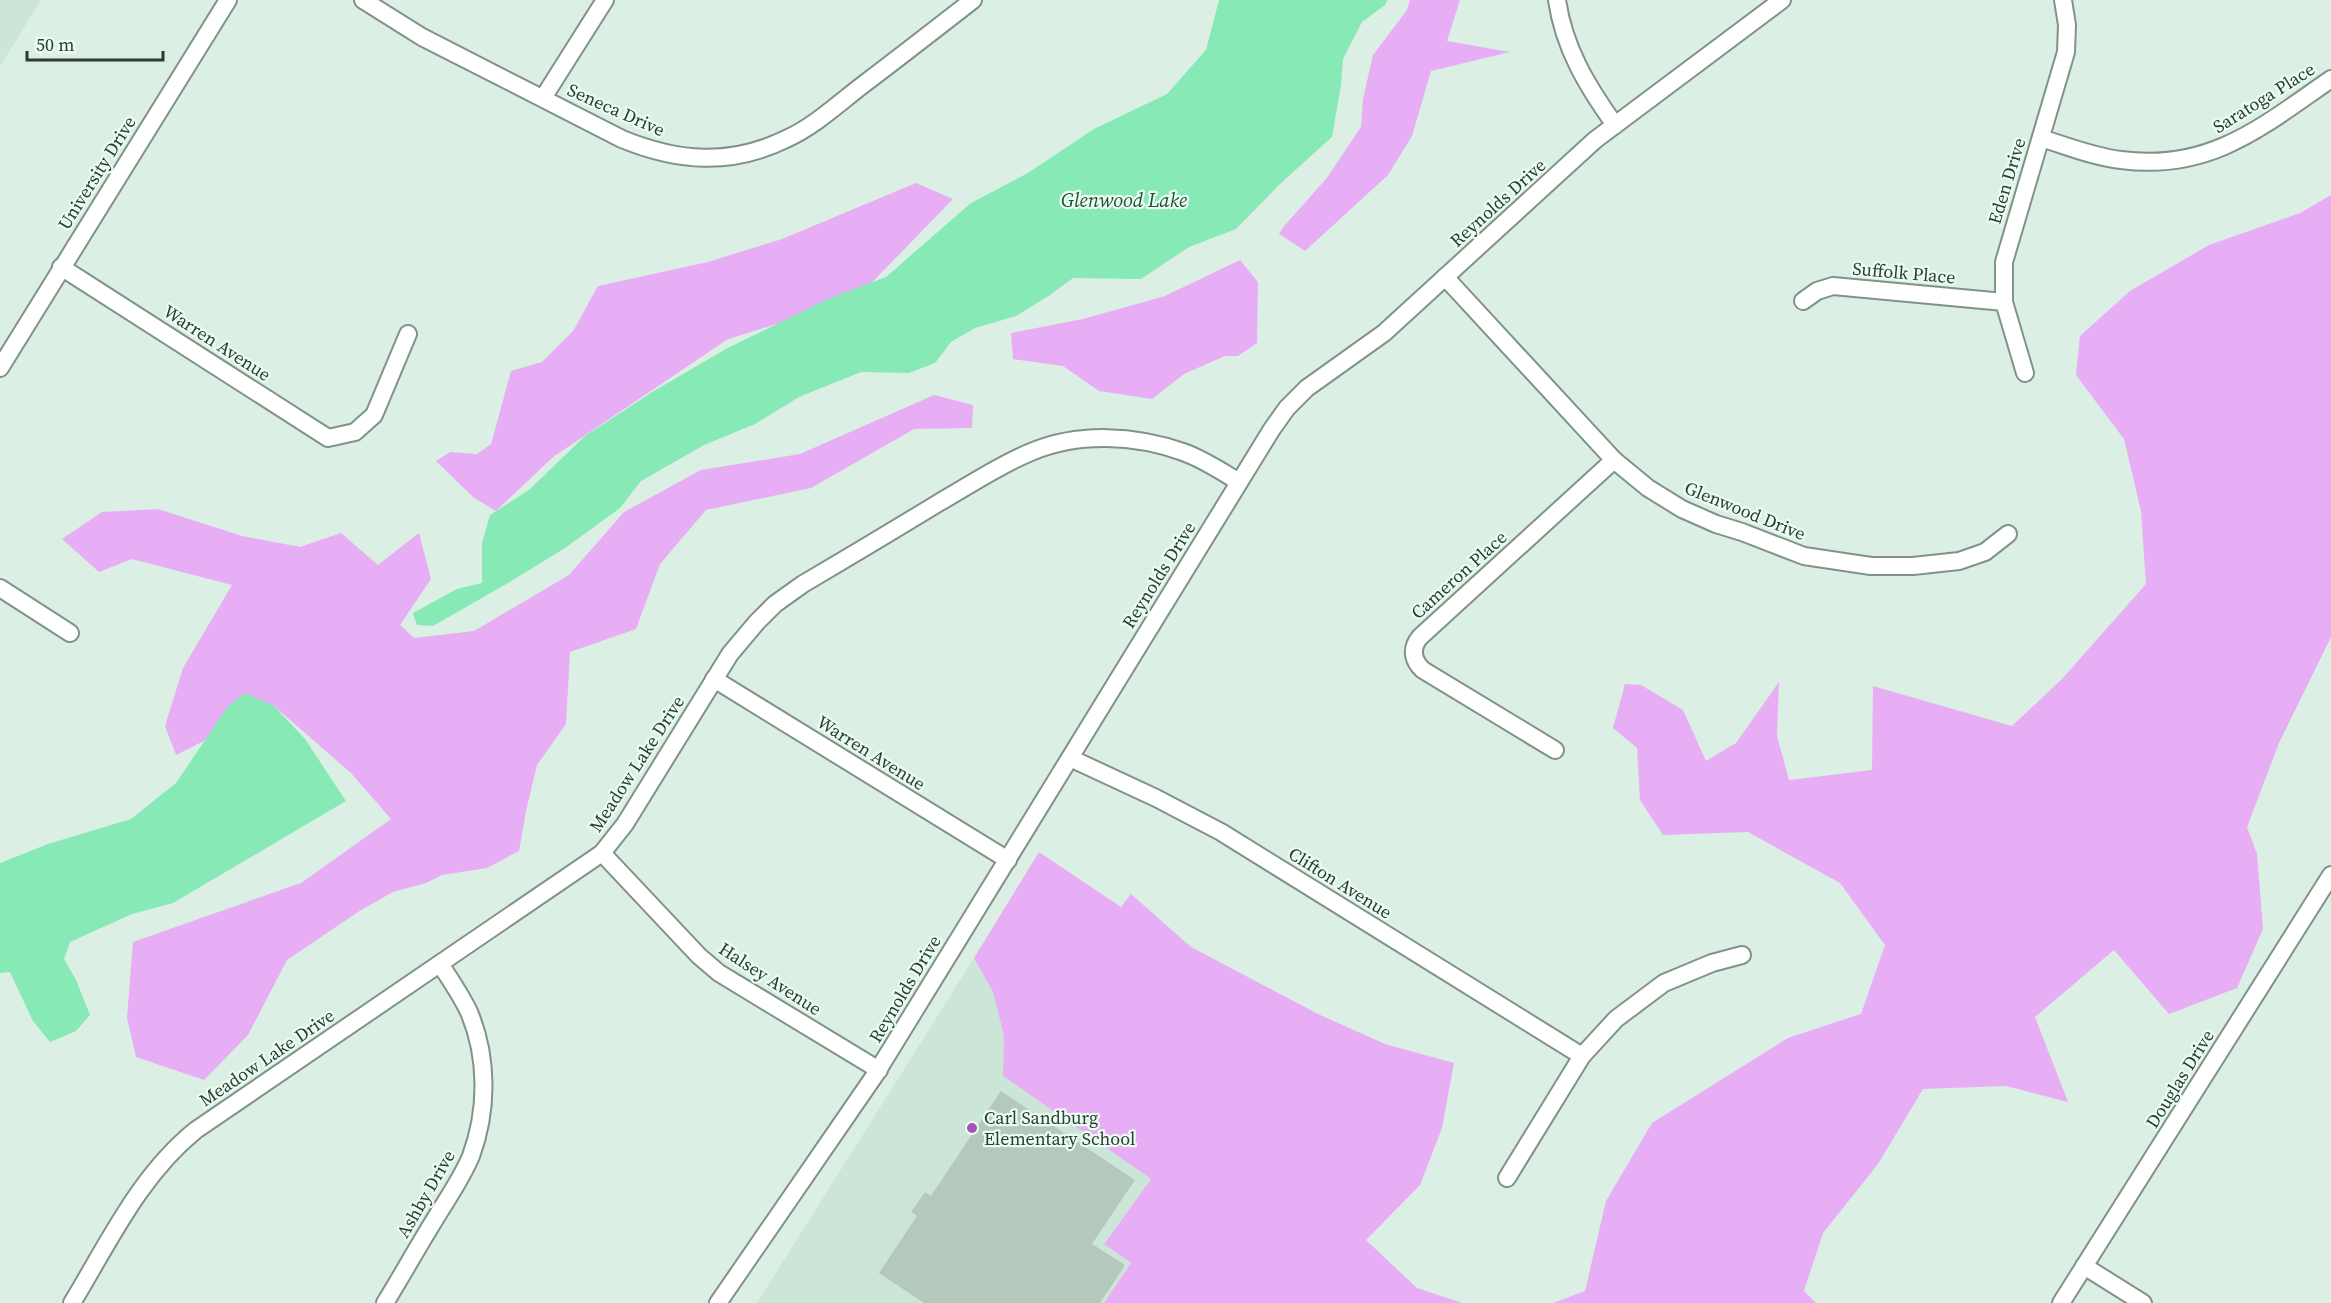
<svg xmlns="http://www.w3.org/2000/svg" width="2331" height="1303" font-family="'Source Serif 4',serif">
	<rect width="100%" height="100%" fill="#dbefe4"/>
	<g fill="#cbe5d6">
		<path d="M0,0h41l-41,66z"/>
		<path d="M974,958l19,34 11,44 -1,40 148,103 -47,64 27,20 -27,40h-347z"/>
	</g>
	<g fill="#e7aef5">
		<path d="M1410,0h50l-13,41 63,11 -79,19 -19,65 -24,39 -83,76 -26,-17 6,-9 41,-46 35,-52 2,-28 10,-44 34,-45z"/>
		<path d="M916,183l37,16 -98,101 -127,39 -175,118 -57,54 -23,-14 -37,-36 14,-9 27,2 14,-10 20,-73 31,-9 31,-31 25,-45 110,-24 74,-23z"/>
		<path d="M2331,195v442l-52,106 -32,84 10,27 6,75 -26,59 -68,26 -55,-64 -79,67 33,85 -62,-16 -83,3 -45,75 -55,69 -19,58 12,12h-263l32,-12 21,-90 46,-78 136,-85 73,-24 24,-69 -45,-62 -92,-51 -85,3 -23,-35 -3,-52 -24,-20 12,-44 16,1 42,25 23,51 30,-18 43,-61 -2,54 12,44 83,-10 1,-84 139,40 50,-47 84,-95 -5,-73 -17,-72 -48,-64 4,-39 50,-45 79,-46 91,-32z"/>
		<path d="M1240,260l18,22 -1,61 -19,13h-13l-41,18 -32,25 -53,-8 -36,-25 -50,-7 -2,-26 72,-14 82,-23z"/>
		<path d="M934,395l39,10 -1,23 -58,1 -103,59 -105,22 -46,54 -24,65 -66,23 -4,72 -29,41 -11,46 -7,40 -32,17 -45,7 -16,8 -33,9 -32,18 -74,50 -39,75 -44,45 -68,-23 -9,-40 6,-75 168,-59 90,-64 -40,-46 -77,-67 -28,-12 -42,47 -28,14 -11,-29 18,-58 49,-83 -100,-26 -33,13 -37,-33 40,-27 56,-3 84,27 58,11 41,-14 37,32 41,-32 12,46 -31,46 14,13 60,-7 95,-56 55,-63 77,-42 99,-16z"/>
		<path d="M1039,852l82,55 10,-13 60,53 127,67 67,30 69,19 -12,65 -22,57 -54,55 51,48 45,15h-358l27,-40 -27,-19 47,-65 -148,-103 1,-40 -11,-44 -19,-34z"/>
	</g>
	<g fill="#86e9b6">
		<path d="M1219,0h168l-2,5 -23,17 -19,37 -2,26 -9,52 -51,46 -45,46 -47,18 -48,32 -68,-1 -23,17 -34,21 -41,12 -24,14 -16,21 -26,10 -48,-1 -62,25 -44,27 -51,21 -63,36 -21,27 -55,40 -57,35 -75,43 -16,-1 -4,-12 44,-24 25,-6v-40l8,-28 39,-25 56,-54 69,-45 72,-42 104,-51 56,-21 85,-74 57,-30 66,-44 73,-35 39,-44z"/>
		<path d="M245,693l29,13 31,33 41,62 -173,102 -41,11 -62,28 -6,17 12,21 14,35 -14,16 -26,11 -17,-21 -23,-49 -10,1v-110l48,-19 83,-25 45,-36 52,-77z"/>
	</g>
	<path fill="#b4c8bc" d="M1001,1091l134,89 -43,64 33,21 -25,38h-176l-45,-30 38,-57 -6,-4 14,-20 6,4z"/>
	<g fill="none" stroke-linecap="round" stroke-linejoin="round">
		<g stroke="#819389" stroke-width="20">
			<g id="minor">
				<path d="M363,0l59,37 200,102c56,23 109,27 164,0 29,-13 53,-36 78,-55 37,-28 73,-56 109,-84"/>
				<path d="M1557,0c7,48 30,86 58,125"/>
				<path d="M543,98l62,-98"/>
				<path d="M2041,138c26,8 53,19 80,22 89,12 142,-34 210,-81"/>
				<path d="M61,267l267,171 27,-6 19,-17 34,-81"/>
				<path d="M1445,277l169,183 34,28 34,21 34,15 26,8 62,24 67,10h42l46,-5 26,-9 23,-18"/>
				<path d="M1803,301l14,-10 16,-5 171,16"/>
				<path d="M0,368l228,-368"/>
				<path d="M2025,373l-21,-71v-40l62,-210 1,-27 -4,-25"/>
				<path d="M0,588l70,45"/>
				<path d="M714,679l294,181"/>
				<path d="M1555,750l-132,-80c-10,-9 -13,-21 -3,-33l194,-177"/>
				<path d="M1070,758l86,40 65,34 361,224"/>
				<path d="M602,853l97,103 20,17 160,97"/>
				<path d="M1507,1178l75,-122 34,-37 48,-36 48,-20 30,-8"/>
				<path d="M2084,1266l59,37"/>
				<path d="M72,1303c37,-61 68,-128 124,-173l406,-277 23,-29 105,-170 27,-32 18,-18 28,-20c46,-27 91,-54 137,-82 30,-17 59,-37 91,-50 48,-20 104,-17 152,0 20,7 38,19 56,30"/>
				<path d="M385,1303c16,-26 31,-53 47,-79 13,-22 29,-44 39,-68 17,-46 17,-99 -2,-144 -8,-17 -19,-33 -29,-48"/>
				<path d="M718,1303l157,-228 397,-646 15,-21 20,-20 77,-55 211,-193 187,-140"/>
				<path d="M2061,1303l270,-428"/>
			</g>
		</g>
		<use href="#minor" stroke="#fff" stroke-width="16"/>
	</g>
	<circle fill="#a950bd" stroke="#e9fdf1" stroke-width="2" cx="972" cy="1128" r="6"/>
	<g text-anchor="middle" stroke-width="4.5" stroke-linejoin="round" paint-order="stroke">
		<g font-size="18" fill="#313934" stroke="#e9fdf1">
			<text transform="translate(2264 98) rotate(-32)" y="6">Saratoga Place</text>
			<text transform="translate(616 110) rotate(24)" y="6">Seneca Drive</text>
			<text transform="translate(97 173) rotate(-58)" y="6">University Drive</text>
			<text transform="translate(2007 181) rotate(-73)" y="6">Eden Drive</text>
			<text transform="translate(1498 203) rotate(-42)" y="6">Reynolds Drive</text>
			<text transform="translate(1904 273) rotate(5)" y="6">Suffolk Place</text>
			<text transform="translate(217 343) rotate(33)" y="6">Warren Avenue</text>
			<text transform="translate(1745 511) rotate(22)" y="6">Glenwood Drive</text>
			<text transform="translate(1159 575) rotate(-58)" y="6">Reynolds Drive</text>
			<text transform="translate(1459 575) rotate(-42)" y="6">Cameron Place</text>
			<text transform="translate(871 753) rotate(32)" y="6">Warren Avenue</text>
			<text transform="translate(637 764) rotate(-57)" y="6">Meadow Lake Drive</text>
			<text transform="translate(1340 883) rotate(32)" y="6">Clifton Avenue</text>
			<text transform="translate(770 979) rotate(33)" y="6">Halsey Avenue</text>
			<text transform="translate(905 989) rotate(-59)" y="6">Reynolds Drive</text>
			<text transform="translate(267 1058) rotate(-34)" y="6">Meadow Lake Drive</text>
			<text transform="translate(2180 1079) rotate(-58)" y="6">Douglas Drive</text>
			<text transform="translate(426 1194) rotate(-60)" y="6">Ashby Drive</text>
		</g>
		<g font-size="18" fill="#313934" stroke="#e9fdf1" text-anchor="start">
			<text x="984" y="1124">Carl Sandburg<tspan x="984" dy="21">Elementary School</tspan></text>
		</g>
		<g font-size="20" font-style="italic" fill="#244e39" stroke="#e9fdf1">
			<text x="1124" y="207">Glenwood Lake</text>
		</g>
	</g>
	<path d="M27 51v9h136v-9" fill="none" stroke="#313934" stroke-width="3"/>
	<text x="36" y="51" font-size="18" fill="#313934" stroke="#e9fdf1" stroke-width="4.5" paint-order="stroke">50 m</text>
</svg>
